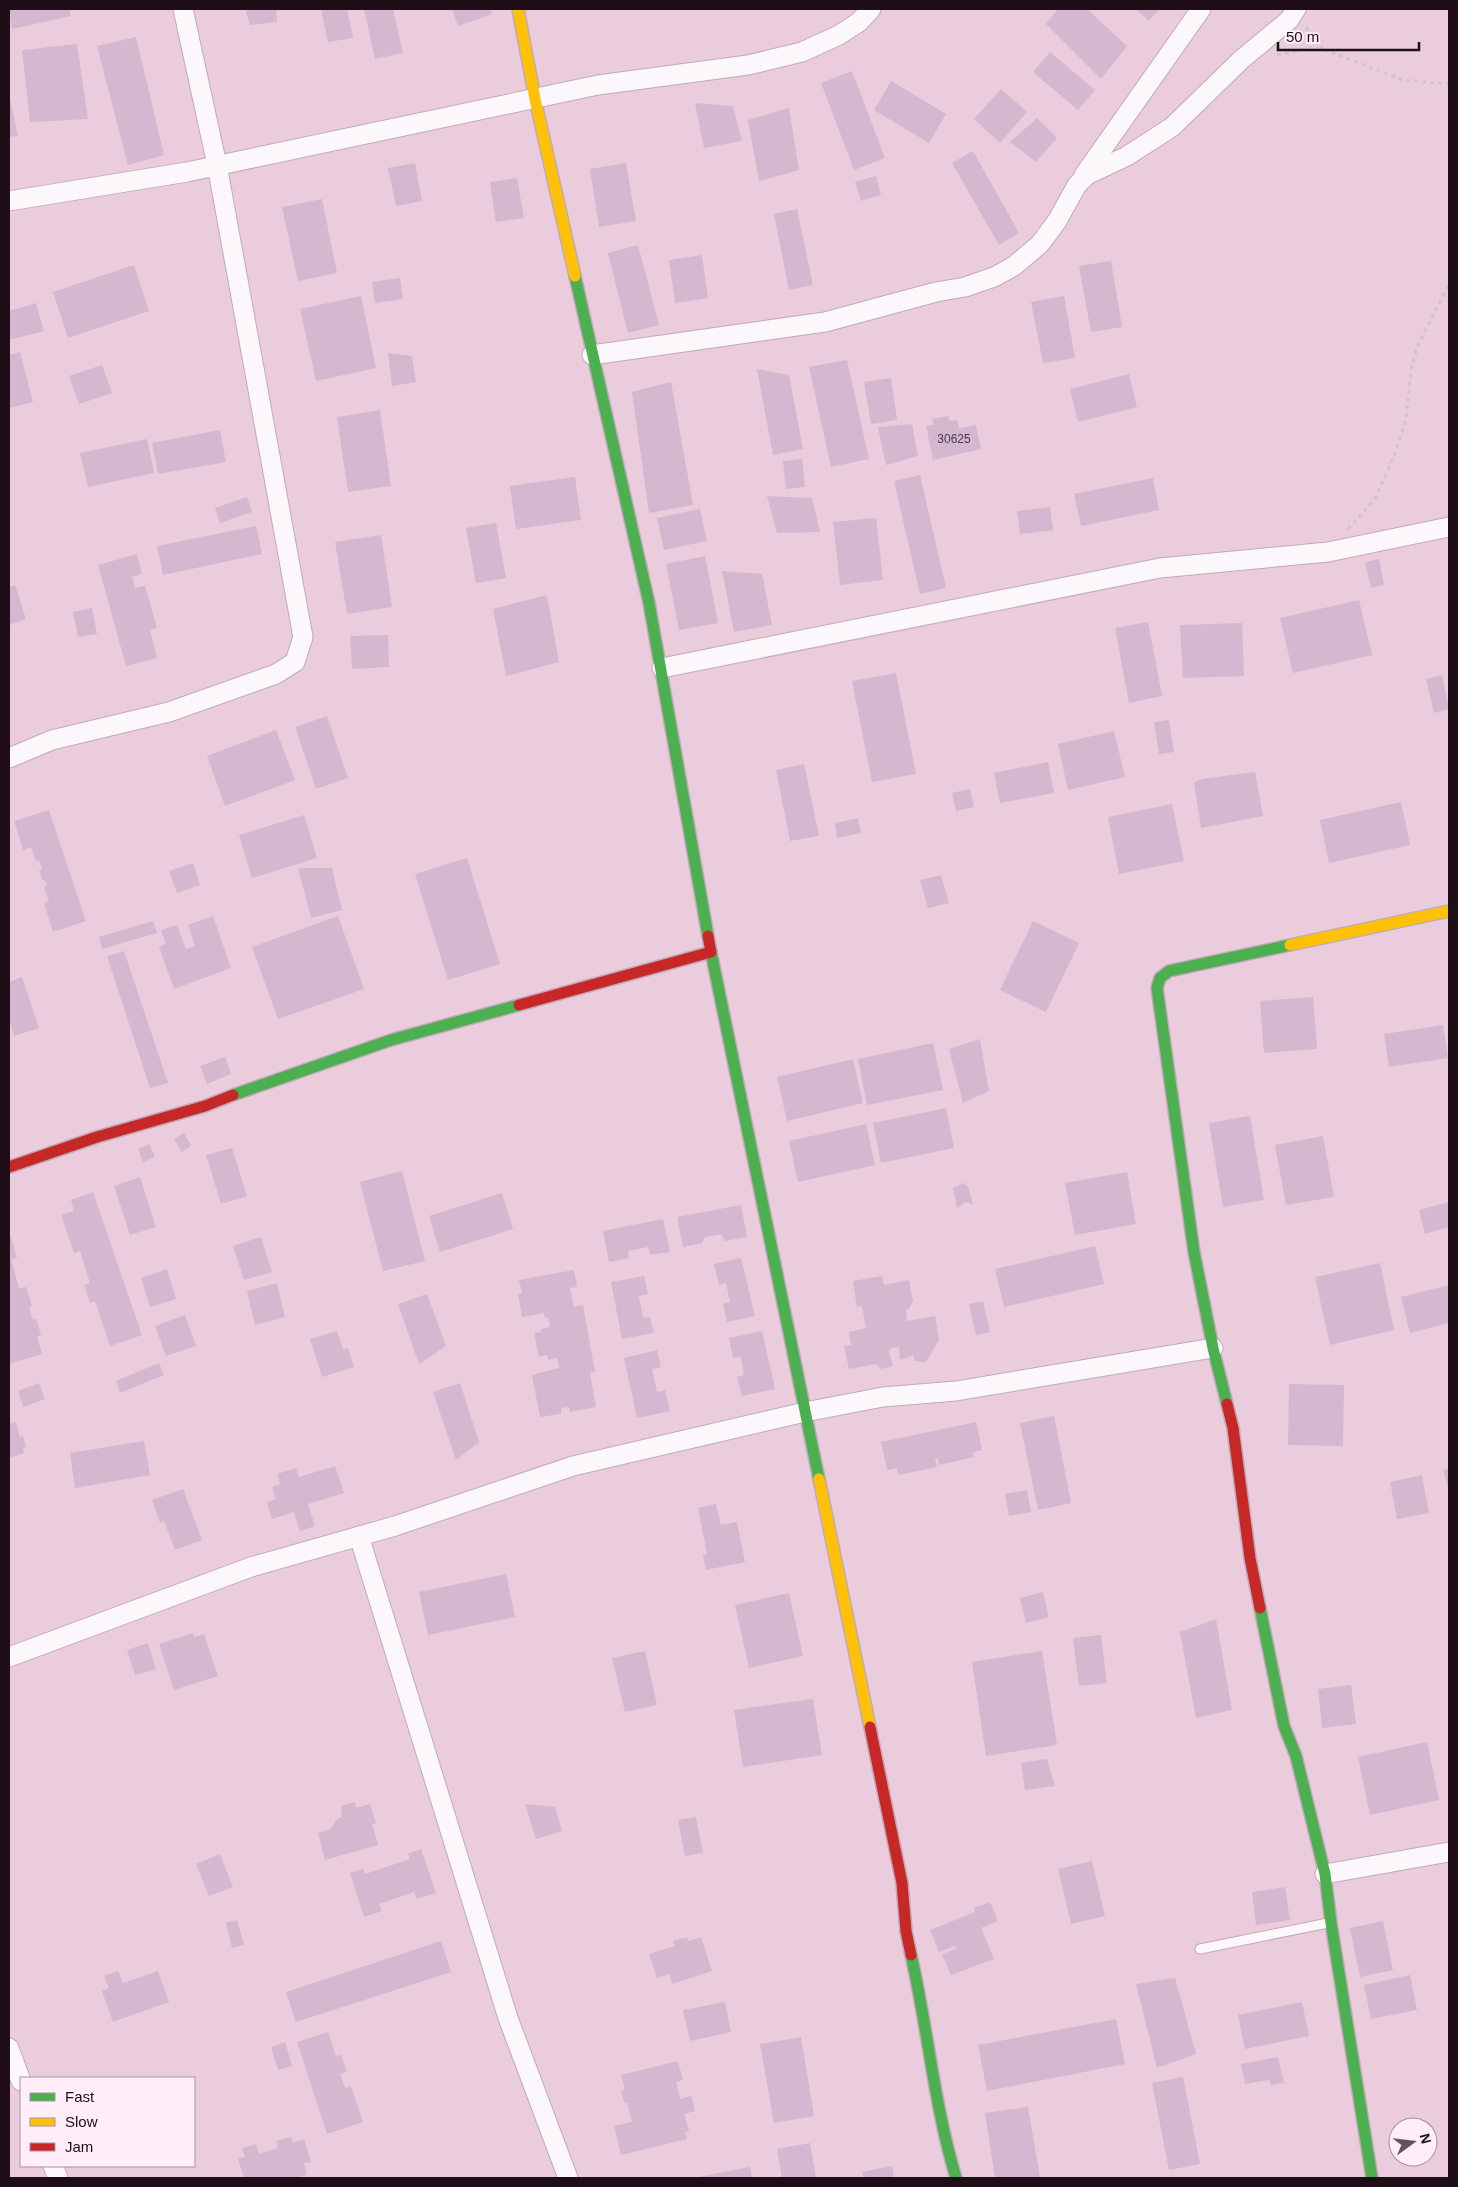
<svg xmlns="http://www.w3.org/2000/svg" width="1458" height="2187" font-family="Arial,sans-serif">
	<rect width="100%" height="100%" fill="#eaccdd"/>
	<g fill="#d3b8cf">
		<path d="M9,9h60l2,7 -59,13z"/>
		<path d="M245,9h31l1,13 -27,3z"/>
		<path d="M321,9h26l6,29 -25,4z"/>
		<path d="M364,9h29l10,44 -28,6z"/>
		<path d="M452,9h38l2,5 -34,12z"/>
		<path d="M1058,9h29l40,37 -26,33 -55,-55z"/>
		<path d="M1135,9h24l-10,12z"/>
		<path d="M136,37l28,118 -36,10 -31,-119z"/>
		<path d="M77,44l11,75 -58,3 -8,-72z"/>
		<path d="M1050,52l45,38 -17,20 -45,-38z"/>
		<path d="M852,71l33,87 -31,12 -33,-87z"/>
		<path d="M891,81l55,33 -17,29 -55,-33z"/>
		<path d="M1001,89l26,23 -27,31 -26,-24z"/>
		<path d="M9,94l9,42 -9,1z"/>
		<path d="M695,103l38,3 9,35 -38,7z"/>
		<path d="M789,108l10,62 -40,11 -11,-61z"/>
		<path d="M1037,118l20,20 -21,24 -26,-20z"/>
		<path d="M973,151l46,82 -20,12 -47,-82z"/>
		<path d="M415,163l7,38 -26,5 -8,-38z"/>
		<path d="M626,163l10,58 -37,6 -9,-58z"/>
		<path d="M876,176l5,19 -20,6 -6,-19z"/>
		<path d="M517,178l7,40 -28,4 -6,-40z"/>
		<path d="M322,199l15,74 -39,8 -16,-74z"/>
		<path d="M797,209l16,76 -24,5 -15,-76z"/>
		<path d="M638,245l21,80 -31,8 -20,-80z"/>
		<path d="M702,255l6,43 -33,5 -6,-43z"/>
		<path d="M1111,261l11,66 -31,5 -12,-66z"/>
		<path d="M134,265l15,46 -81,27 -15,-46z"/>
		<path d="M400,278l3,21 -28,4 -3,-21z"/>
		<path d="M361,296l15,72 -60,13 -16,-72z"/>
		<path d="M1064,296l11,62 -32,5 -12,-61z"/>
		<path d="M36,303l8,28 -35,9v-29z"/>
		<path d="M20,352l13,50 -24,6v-53z"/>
		<path d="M388,353l24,3 4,26 -24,4z"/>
		<path d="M847,360l22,99 -38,8 -22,-100z"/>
		<path d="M102,365l10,28 -33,11 -10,-28z"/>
		<path d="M757,369l32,6 14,74 -30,6z"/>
		<path d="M1129,374l8,33 -59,15 -8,-33z"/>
		<path d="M891,378l6,42 -26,4 -7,-42z"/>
		<path d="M671,382l22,123 -44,8 -17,-121z"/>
		<path d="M380,410l11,76 -43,6 -11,-75z"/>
		<path d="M948,416l2,5 7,-1 2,8 17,-3 5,24 -48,11 -7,-34 8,-1 -2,-6z"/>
		<path d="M912,424l6,32 -32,9 -8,-38z"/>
		<path d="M220,430l6,32 -68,12 -6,-31z"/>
		<path d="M147,439l7,34 -66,14 -8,-34z"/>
		<path d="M802,459l3,28 -19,2 -3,-28z"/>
		<path d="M920,475l26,113 -26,6 -26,-113z"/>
		<path d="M575,477l6,43 -65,9 -6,-43z"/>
		<path d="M1153,478l6,32 -78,16 -7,-32z"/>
		<path d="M767,496l45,2 8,34 -43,1z"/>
		<path d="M247,497l5,15 -32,11 -5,-15z"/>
		<path d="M1050,507l3,23 -33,4 -3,-23z"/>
		<path d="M700,509l7,32 -43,9 -7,-32z"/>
		<path d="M876,518l7,62 -43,5 -7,-63z"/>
		<path d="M496,523l10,55 -30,5 -10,-55z"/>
		<path d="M256,526l6,28 -99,21 -6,-29z"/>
		<path d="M381,535l11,72 -45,7 -12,-72z"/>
		<path d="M137,554l5,20 -10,3 3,11 10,-2 12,42 -7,2 7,28 -31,8 -28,-101z"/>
		<path d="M705,556l13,67 -39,7 -13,-66z"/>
		<path d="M1379,559l5,26 -13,3 -6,-26z"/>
		<path d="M722,571l40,3 10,51 -38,7z"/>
		<path d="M15,585l11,34 -17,6v-38z"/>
		<path d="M547,595l12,67 -53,14 -13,-67z"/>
		<path d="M1359,600l13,55 -79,18 -13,-55z"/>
		<path d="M92,608l5,26 -19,3 -5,-25z"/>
		<path d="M1148,622l14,74 -33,7 -14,-75z"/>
		<path d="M1242,623l2,53 -61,2 -3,-53z"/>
		<path d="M388,635l1,32 -37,2 -2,-33z"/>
		<path d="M896,673l20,101 -44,8 -20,-101z"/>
		<path d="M1442,675l7,34 -15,4 -8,-34z"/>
		<path d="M327,716l21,62 -32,11 -21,-62z"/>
		<path d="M1169,720l5,32 -15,2 -5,-32z"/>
		<path d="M276,730l19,50 -70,26 -18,-50z"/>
		<path d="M1114,731l11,46 -57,13 -10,-46z"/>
		<path d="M1048,762l6,31 -54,10 -6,-30z"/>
		<path d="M804,764l15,72 -29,5 -14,-71z"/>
		<path d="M1255,772l8,44 -62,12 -7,-46 8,-3z"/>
		<path d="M970,789l4,18 -18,4 -4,-18z"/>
		<path d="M1401,802l9,43 -81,18 -9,-43z"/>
		<path d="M1172,804l12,57 -65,13 -11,-57z"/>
		<path d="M49,810l37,111 -33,11 -9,-29 5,-2 -5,-14 3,-1 -2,-6h-3l-3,-10 3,-1 -3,-9 -3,1 -5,-14 -8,3 -9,-29z"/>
		<path d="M304,815l13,43 -65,20 -13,-43z"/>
		<path d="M858,818l3,15 -24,5 -2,-15z"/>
		<path d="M467,858l33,106 -52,16 -33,-106z"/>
		<path d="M193,863l7,22 -23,8 -8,-22z"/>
		<path d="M298,868h34l10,42 -31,8z"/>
		<path d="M941,875l8,28 -21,5 -8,-28z"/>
		<path d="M213,916l18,52 -57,21 -15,-42 7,-3 -5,-14 16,-5 9,24 9,-3 -7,-21z"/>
		<path d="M338,916l26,73 -86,30 -26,-72z"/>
		<path d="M153,921l4,12 -55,16 -3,-12z"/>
		<path d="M1033,921l46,22 -33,69 -46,-22z"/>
		<path d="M124,951l44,132 -18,5 -43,-132z"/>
		<path d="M22,977l17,51 -25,8 -5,-17v-37z"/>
		<path d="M1313,997l4,52 -53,4 -4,-52z"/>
		<path d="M1443,1025l5,33 -59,9 -5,-33z"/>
		<path d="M980,1039l9,52 -26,12 -14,-54z"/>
		<path d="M933,1043l10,47 -76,15 -9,-46z"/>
		<path d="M225,1057l6,17 -24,10 -7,-18z"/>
		<path d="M853,1059l10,44 -76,18 -10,-44z"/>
		<path d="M946,1108l8,40 -73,15 -8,-40z"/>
		<path d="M1250,1116l14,84 -41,7 -14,-84z"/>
		<path d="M866,1124l9,41 -77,17 -9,-41z"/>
		<path d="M184,1133l7,13 -9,6 -8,-13z"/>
		<path d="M1323,1136l11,61 -48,8 -11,-60z"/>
		<path d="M149,1144l6,13 -12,5 -5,-13z"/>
		<path d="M232,1148l15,48 -26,8 -15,-49z"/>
		<path d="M402,1171l23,90 -42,10 -23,-89z"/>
		<path d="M1127,1172l9,52 -61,11 -10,-52z"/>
		<path d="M140,1177l16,50 -26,8 -16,-49z"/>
		<path d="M963,1183l5,3 5,19 -7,-3 -9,6 -4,-20z"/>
		<path d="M93,1192l49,143 -32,11 -15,-45 -5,2 -6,-18 6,-2 -10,-32 -6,2 -13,-38 13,-4 -3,-11z"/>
		<path d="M502,1193l11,36 -73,23 -11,-36z"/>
		<path d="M1449,1202v25l-24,7 -6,-24z"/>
		<path d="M741,1205l6,32 -23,4 -2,-7 -17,3 -3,6 -19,4 -6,-30z"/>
		<path d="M663,1219l7,33 -20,3 -2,-8 -20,4 1,7 -20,4 -6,-31z"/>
		<path d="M11,1237l6,21 -6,1 8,29 7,-1 6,19 -3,1 4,13 3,-2 5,17 -4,2 5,17 -33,10v-126z"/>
		<path d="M261,1237l11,35 -28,8 -11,-34z"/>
		<path d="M1095,1246l9,38 -100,23 -9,-38z"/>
		<path d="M741,1258l14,58 -28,6 -4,-18 7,-2 -4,-19 -7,2 -5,-21z"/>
		<path d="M1380,1263l14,67 -64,15 -15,-68z"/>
		<path d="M167,1269l9,30 -26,8 -9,-29z"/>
		<path d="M574,1270l3,17 -7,1 4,19 9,-2 12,67 -5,1 6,34 -26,5 -1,-5 -8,1v6l-21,3 -8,-42 27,-7 -2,-10 -9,2 -1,-5 -8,2 -5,-24 7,-1v-3l9,-2 -2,-10 -3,1 -1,-5 -22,4 -4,-23 4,-1 -3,-13z"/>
		<path d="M644,1276l4,18 -9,2 4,22 7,-1 4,16 -32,6 -11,-57z"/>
		<path d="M882,1276l2,9 25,-5 4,21 -4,8 -3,1 1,11 28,-5 4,24 -13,22 -12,-1v-6l-14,5 -1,-13 -8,1 -2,4 4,14 -12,3 -4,-5 -28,5 -5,-23 7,-1 -2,-13 17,-4 -4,-22 -5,1 -4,-26z"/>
		<path d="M277,1283l8,34 -30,8 -8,-34z"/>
		<path d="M1449,1285v38l-39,10 -9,-36z"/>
		<path d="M427,1294l19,52 -27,18 -21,-60z"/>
		<path d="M983,1301l7,31 -14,3 -7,-31z"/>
		<path d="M185,1315l11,31 -30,10 -11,-30z"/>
		<path d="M337,1331l6,18 5,-1 6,19 -32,10 -12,-38z"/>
		<path d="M762,1331l13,58 -33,7 -5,-19 7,-2 -3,-18 -8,1 -4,-20z"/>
		<path d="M657,1350l4,17 -9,2 5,23 8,-2 5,21 -33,7 -13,-60z"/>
		<path d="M159,1363l5,12 -44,18 -4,-12z"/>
		<path d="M39,1383l6,16 -22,8 -5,-16z"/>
		<path d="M460,1383l19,59 -23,18 -23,-68z"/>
		<path d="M1289,1384l55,1 -1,61 -55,-1z"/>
		<path d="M1054,1416l17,87 -33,7 -18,-87z"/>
		<path d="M16,1422l4,15 3,-1 3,11 -3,1 1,5 -15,5v-34z"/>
		<path d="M976,1422l6,28 -9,2 1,5 -35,8 -1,-6h-3l2,8 -39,8 -1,-7 -10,2 -6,-28z"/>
		<path d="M144,1441l6,34 -75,13 -5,-35z"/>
		<path d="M335,1466l9,27 -36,11 7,22 -15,5 -6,-19 -22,7 -5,-17 9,-3 -4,-12 8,-3 -3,-10 19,-6 3,9z"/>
		<path d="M1449,1468v22l-6,-20z"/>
		<path d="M1422,1475l7,38 -32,6 -7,-37z"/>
		<path d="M183,1489l19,51 -27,10 -11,-29 -4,2 -8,-23z"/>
		<path d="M1027,1490l4,22 -22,4 -4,-22z"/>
		<path d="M716,1504l5,21 16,-3 8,40 -39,8 -3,-15 4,-1 -9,-46z"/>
		<path d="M506,1574l9,43 -87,18 -9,-43z"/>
		<path d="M1043,1592l6,25 -23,6 -6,-25z"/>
		<path d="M789,1593l14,63 -54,12 -14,-63z"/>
		<path d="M1216,1619l16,91 -36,8 -16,-86z"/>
		<path d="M193,1633l1,4 10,-3 14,42 -44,14 -15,-46z"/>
		<path d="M1101,1635l6,48 -28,3 -6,-48z"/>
		<path d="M148,1643l8,26 -21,6 -8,-25z"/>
		<path d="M645,1651l12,54 -32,7 -13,-54z"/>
		<path d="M1042,1651l15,94 -71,11 -14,-94z"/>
		<path d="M1351,1685l5,39 -34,4 -4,-39z"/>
		<path d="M813,1699l9,56 -79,12 -9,-57z"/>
		<path d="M1427,1742l12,58 -69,15 -12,-58z"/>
		<path d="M1047,1759l8,27 -30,4 -4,-27z"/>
		<path d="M355,1802l1,6 14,-4 6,19 -4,1 6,21 -53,15 -7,-27 13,-4 5,-9 6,-3 -1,-11z"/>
		<path d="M525,1804l30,3 7,24 -26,8z"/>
		<path d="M696,1817l7,36 -18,3 -7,-36z"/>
		<path d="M421,1849l15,44 -19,6 -3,-7 -35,12 3,7 -18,6 -14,-44 13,-4 2,5 45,-15 -2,-5z"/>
		<path d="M220,1854l13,33 -24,9 -13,-32z"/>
		<path d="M1092,1861l13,55 -34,8 -13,-55z"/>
		<path d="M1285,1887l5,33 -34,5 -4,-33z"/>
		<path d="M990,1902l8,19 -17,7 13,31 -43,16 -9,-21 14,-5 -1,-3 -16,6 -9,-22 45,-18 -1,-4z"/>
		<path d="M237,1920l7,25 -12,3 -6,-25z"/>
		<path d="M1383,1921l10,49 -33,7 -10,-49z"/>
		<path d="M687,1937l1,4 13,-4 11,34 -40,13 -2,-10 -13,4 -8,-24 26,-8 -2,-5z"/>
		<path d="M441,1941l10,31 -155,50 -10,-30z"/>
		<path d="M118,1971l5,12 35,-12 11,31 -56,20 -11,-31 7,-3 -5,-12z"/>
		<path d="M1410,1975l7,35 -46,9 -7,-34z"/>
		<path d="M1175,1978l21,76 -39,14 -21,-84z"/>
		<path d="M725,2002l6,30 -41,9 -7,-31z"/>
		<path d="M1302,2002l7,34 -64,13 -7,-34z"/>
		<path d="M1116,2019l9,45 -138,27 -9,-46z"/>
		<path d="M328,2032l8,24 5,-1 6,17 -7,2 5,14 6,-2 12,36 -36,12 -30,-92z"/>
		<path d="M801,2037l13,79 -40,7 -14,-79z"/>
		<path d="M285,2042l7,24 -14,4 -7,-23z"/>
		<path d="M1278,2057l6,26 -13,2 -2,-5 -24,4 -4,-20z"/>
		<path d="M678,2061l5,19 -7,2 4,17 11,-3 4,15 -11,3 5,17 -4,1 2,7 -66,16 -7,-29 18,-4 -5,-20h-3l-3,-11 4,-2 -4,-14z"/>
		<path d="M1183,2077l17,87 -31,6 -17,-87z"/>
		<path d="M1028,2107l12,71h-45l-10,-65z"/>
		<path d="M291,2137l2,6 11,-4 7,23 -7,1 3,12 -12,3h-51l-6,-19 7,-2 -3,-9 14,-4 3,10 19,-6 -2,-7z"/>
		<path d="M810,2143l6,35h-34l-5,-29z"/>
		<path d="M892,2166l2,12h-30l-2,-6z"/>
		<path d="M750,2167l2,11h-54v-1z"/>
	</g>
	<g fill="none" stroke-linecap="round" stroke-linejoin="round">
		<g stroke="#c1aab7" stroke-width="11">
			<path id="lane" d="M1200,1949l128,-26"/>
		</g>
		<g stroke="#c1aab7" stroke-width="21">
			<g id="street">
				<path d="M1084,175l117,-166"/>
				<path d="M9,201l178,-29 411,-87 150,-20 54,-13 37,-17 20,-13 12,-13"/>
				<path d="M592,355l233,-33 111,-30 29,-5 29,-10 20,-11 26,-22 17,-23 20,-36 10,-10 40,-19 45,-29 70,-68 47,-39 7,-11"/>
				<path d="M662,668l498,-100 168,-16 121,-25"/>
				<path d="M9,758l43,-18 117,-28 107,-38 19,-12 8,-25 -86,-472 -34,-156"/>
				<path d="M359,1536l149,482 60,160"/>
				<path d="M9,1657l242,-90 144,-41 178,-60 232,-54 78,-15 73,-6 257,-43"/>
				<path d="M1325,1874l124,-22"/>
				<path d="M9,2048l12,33"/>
				<path d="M53,2166l5,12"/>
			</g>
		</g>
		<g stroke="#c1aab7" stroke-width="14">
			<g id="fast">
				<path d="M575,276l74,327 59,333"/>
				<path d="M711,952l108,527"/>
				<path d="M233,1095l158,-55 128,-35"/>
				<path d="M1227,1404l-14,-56 -19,-96 -37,-264 3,-10 9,-7 121,-26"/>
				<path d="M1260,1608l24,118 12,30 29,118 6,49 41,255"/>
				<path d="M911,1955c17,74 23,150 45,223"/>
			</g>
		</g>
		<g stroke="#c1aab7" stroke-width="14">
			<g id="slow">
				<path d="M518,9l17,90 40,177"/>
				<path d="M1290,945l159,-34"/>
				<path d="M819,1479l51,248"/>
			</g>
		</g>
		<g stroke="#c1aab7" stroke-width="14">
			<g id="jam">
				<path d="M519,1005l192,-53 -3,-16"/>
				<path d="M9,1167l88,-30 108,-31 28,-11"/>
				<path d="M1227,1404l6,24 17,130 10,50"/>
				<path d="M870,1727l32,156 4,48 5,24"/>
			</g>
		</g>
		<g stroke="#cec6ca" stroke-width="3" stroke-dasharray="4 4" stroke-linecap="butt">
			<path d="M1306,27l17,22"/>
			<path d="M1277,55l33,-7 13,1 80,31 46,4"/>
			<path d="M1348,529l27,-30 19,-43 12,-37 5,-48 6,-24 32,-63"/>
		</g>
		<use href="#lane" stroke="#fcf7fa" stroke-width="9"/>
		<use href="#street" stroke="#fcf7fa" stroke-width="19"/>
		<use href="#fast" stroke="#4caf50" stroke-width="11"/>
		<use href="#slow" stroke="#ffc107" stroke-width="11"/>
		<use href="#jam" stroke="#c62828" stroke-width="11"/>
	</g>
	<g text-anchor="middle" stroke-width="5" stroke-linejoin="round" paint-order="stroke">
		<g font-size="12" fill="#4c3846">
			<text x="954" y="443">30625</text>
		</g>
	</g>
	<rect width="1458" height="2187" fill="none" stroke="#1f0d18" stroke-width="20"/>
	<rect x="20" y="2077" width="175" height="90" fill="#ffedf7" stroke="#a5939e"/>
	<rect x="30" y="2093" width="25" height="8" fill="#4caf50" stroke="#a5939e"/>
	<text x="65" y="2102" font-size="15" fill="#1f0d18">Fast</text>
	<rect x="30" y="2118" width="25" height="8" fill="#ffc107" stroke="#a5939e"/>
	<text x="65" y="2127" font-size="15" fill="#1f0d18">Slow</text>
	<rect x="30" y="2143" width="25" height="8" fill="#c62828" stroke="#a5939e"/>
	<text x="65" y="2152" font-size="15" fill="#1f0d18">Jam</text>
	<g transform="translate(1413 2142) rotate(75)"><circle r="24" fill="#ffedf7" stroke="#a5939e"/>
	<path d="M0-4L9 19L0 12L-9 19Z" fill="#66505d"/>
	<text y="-8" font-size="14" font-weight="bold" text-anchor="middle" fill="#1f0d18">N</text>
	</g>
	<path d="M1278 42v8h141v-8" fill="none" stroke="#1f0d18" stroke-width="2.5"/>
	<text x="1286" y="42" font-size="15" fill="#1f0d18" stroke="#ffedf7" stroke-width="4" paint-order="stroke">50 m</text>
</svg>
